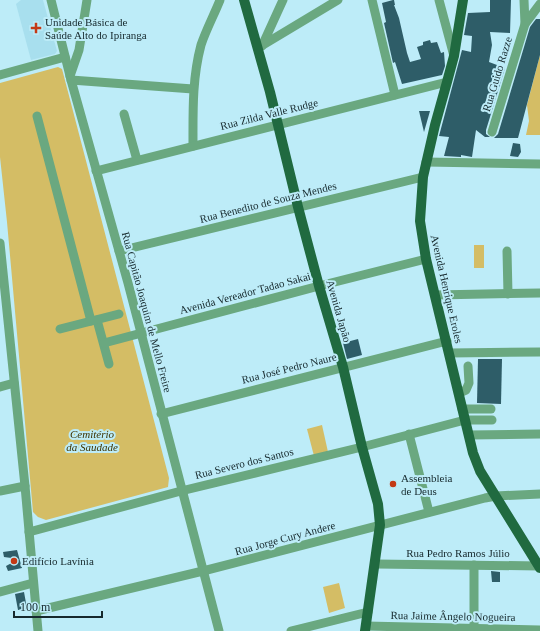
<svg xmlns="http://www.w3.org/2000/svg" width="540" height="631" font-family="'Times New Roman',serif">
	<rect width="100%" height="100%" fill="#bdecf8"/>
	<path fill="#a8dfee" d="M21,0h22l14,51 -2,3 -24,6 -15,-56z"/>
	<g fill="#d4bd65">
		<path d="M540,55v80h-14l3,-14 -2,-16z"/>
		<path d="M58,67l4,2 107,409 -1,9 -122,33 -8,-3 -5,-5 -26,-290 -7,-65v-74z"/>
		<rect x="474" y="245" width="10" height="23"/>
		<path d="M322,425l6,27 -14,4 -7,-27z"/>
		<path d="M339,583l6,25 -16,5 -6,-26z"/>
	</g>
	<g fill="#2e5d68">
		<path d="M393,0h1l1,5h-1l5,13 8,35 3,9 11,-3 -4,-12 6,-2v-3l7,-2 1,3 6,-1 4,11 3,-1 1,14 -3,9 -40,9 -7,-22 -2,1 -9,-40 2,-1 -4,-19z"/>
		<path d="M490,0h21l-1,33 -20,-1 2,13 -3,17 16,6 -19,62v4l4,3h-5l-9,-7 -4,27 -11,-2v2l-17,-1 5,-19 -10,-1 23,-86 9,2 1,-16 -8,-1 4,-22 22,-1z"/>
		<path d="M536,19h4v36l-22,83h-24l4,-4 32,-107z"/>
		<path d="M419,111h11l-6,21z"/>
		<path d="M513,143l7,1 1,8 -3,5 -8,-1z"/>
		<path d="M358,339l4,16 -15,4 -4,-16z"/>
		<path d="M478,359h24l-1,45 -24,-1z"/>
		<path d="M17,550l5,18 -14,3 -2,-5 13,-7 -15,-2 -1,-5z"/>
		<path d="M491,571l9,1v10h-8z"/>
		<path d="M24,592l2,11h1l2,6 -11,1 -3,-16z"/>
	</g>
	<g fill="none" stroke-linecap="round" stroke-linejoin="round">
		<g stroke="#6aa880" stroke-width="9">
			<path d="M51,0l20,80 57,203 91,348"/>
			<path d="M372,0l23,95"/>
			<path d="M439,0l15,56"/>
			<path d="M525,24l15,-20"/>
			<path d="M262,46l21,-46"/>
			<path d="M258,48l80,-48"/>
			<path d="M0,75l65,-18"/>
			<path d="M70,76l9,-26 8,-50"/>
			<path d="M71,80l122,9"/>
			<path d="M124,114l13,46"/>
			<path d="M37,116l54,205"/>
			<path d="M492,132l33,-108 -1,-24"/>
			<path d="M193,146c0,-34 -1,-67 8,-101 5,-15 13,-30 19,-45"/>
			<path d="M426,162l114,2"/>
			<path d="M96,171l351,-89"/>
			<path d="M0,243l25,243 13,145"/>
			<path d="M119,251l304,-74"/>
			<path d="M507,251l1,43"/>
			<path d="M435,295l105,-2"/>
			<path d="M97,320l12,44"/>
			<path d="M60,329l59,-15"/>
			<path d="M104,343l215,-57 107,-27"/>
			<path d="M450,353l90,-1"/>
			<path d="M0,387l14,-4"/>
			<path d="M459,393l7,-3 3,-7 -1,-17"/>
			<path d="M462,409h29"/>
			<path d="M161,414l286,-73"/>
			<path d="M409,434l20,78"/>
			<path d="M469,435l71,-1"/>
			<path d="M0,491l25,-5"/>
			<path d="M29,532l152,-41 181,-44 103,-27h27"/>
			<path d="M376,564l164,2"/>
			<path d="M474,565v66"/>
			<path d="M0,592l33,-9"/>
			<path d="M36,611l167,-40 282,-73 11,-2 44,-2"/>
			<path d="M366,626l174,4"/>
			<path d="M291,631l77,-19"/>
		</g>
		<g stroke="#206a40" stroke-width="10">
			<path d="M244,0l26,92 28,115 21,79 24,81 19,80 16,57 2,21 -15,106"/>
			<path d="M463,0l-9,56 -7,26 -12,43 -12,52 -3,44 6,38 47,194 7,18 60,97"/>
		</g>
	</g>
	<g fill="#c33915" stroke="#bdecf8" stroke-width="1.5">
		<path d="M34 22h4v4h4v4h-4v4h-4v-4h-4v-4h4z"/>
		<circle cx="393" cy="484" r="4"/>
		<circle cx="14" cy="561" r="4"/>
	</g>
	<g text-anchor="middle" stroke-width="4" stroke-linejoin="round" paint-order="stroke">
		<g font-size="11" fill="#16292d" stroke="#bdecf8" text-anchor="start">
			<text x="45" y="26">Unidade Básica de<tspan x="45" dy="13">Saúde Alto do Ipiranga</tspan></text>
			<text x="401" y="482">Assembleia<tspan x="401" dy="13">de Deus</tspan></text>
			<text x="22" y="565">Edifício Lavínia</text>
		</g>
		<g font-size="11" fill="#16292d" stroke="#bdecf8">
			<text transform="translate(497 74) rotate(-73)" y="4">Rua Guido Razze</text>
			<text transform="translate(269 114) rotate(-14)" y="4">Rua Zilda Valle Rudge</text>
			<text transform="translate(268 202) rotate(-14)" y="4">Rua Benedito de Souza Mendes</text>
			<text transform="translate(447 289) rotate(77)" y="4">Avenida Henrique Eroles</text>
			<text transform="translate(245 293) rotate(-15)" y="4">Avenida Vereador Tadao Sakai</text>
			<text transform="translate(339 311) rotate(74)" y="4">Avenida Japão</text>
			<text transform="translate(147 312) rotate(75)" y="4">Rua Capitão Joaquim de Mello Freire</text>
			<text transform="translate(289 368) rotate(-14)" y="4">Rua José Pedro Naure</text>
			<text transform="translate(244 463) rotate(-14)" y="4">Rua Severo dos Santos</text>
			<text transform="translate(285 538) rotate(-15)" y="4">Rua Jorge Cury Andere</text>
			<text x="458" y="557">Rua Pedro Ramos Júlio</text>
			<text transform="translate(453 616) rotate(1)" y="4">Rua Jaime Ângelo Nogueira</text>
		</g>
		<g font-size="11" font-style="italic" fill="#3d3200" stroke="#bdecf8">
			<text x="92" y="438">Cemitério<tspan x="92" dy="13">da Saudade</tspan></text>
		</g>
	</g>
	<path d="M14 611v6h88v-6" fill="none" stroke="#16292d" stroke-width="2"/>
	<text x="20" y="611" font-size="12" fill="#16292d" stroke="#bdecf8" stroke-width="3" paint-order="stroke">100 m</text>
</svg>
